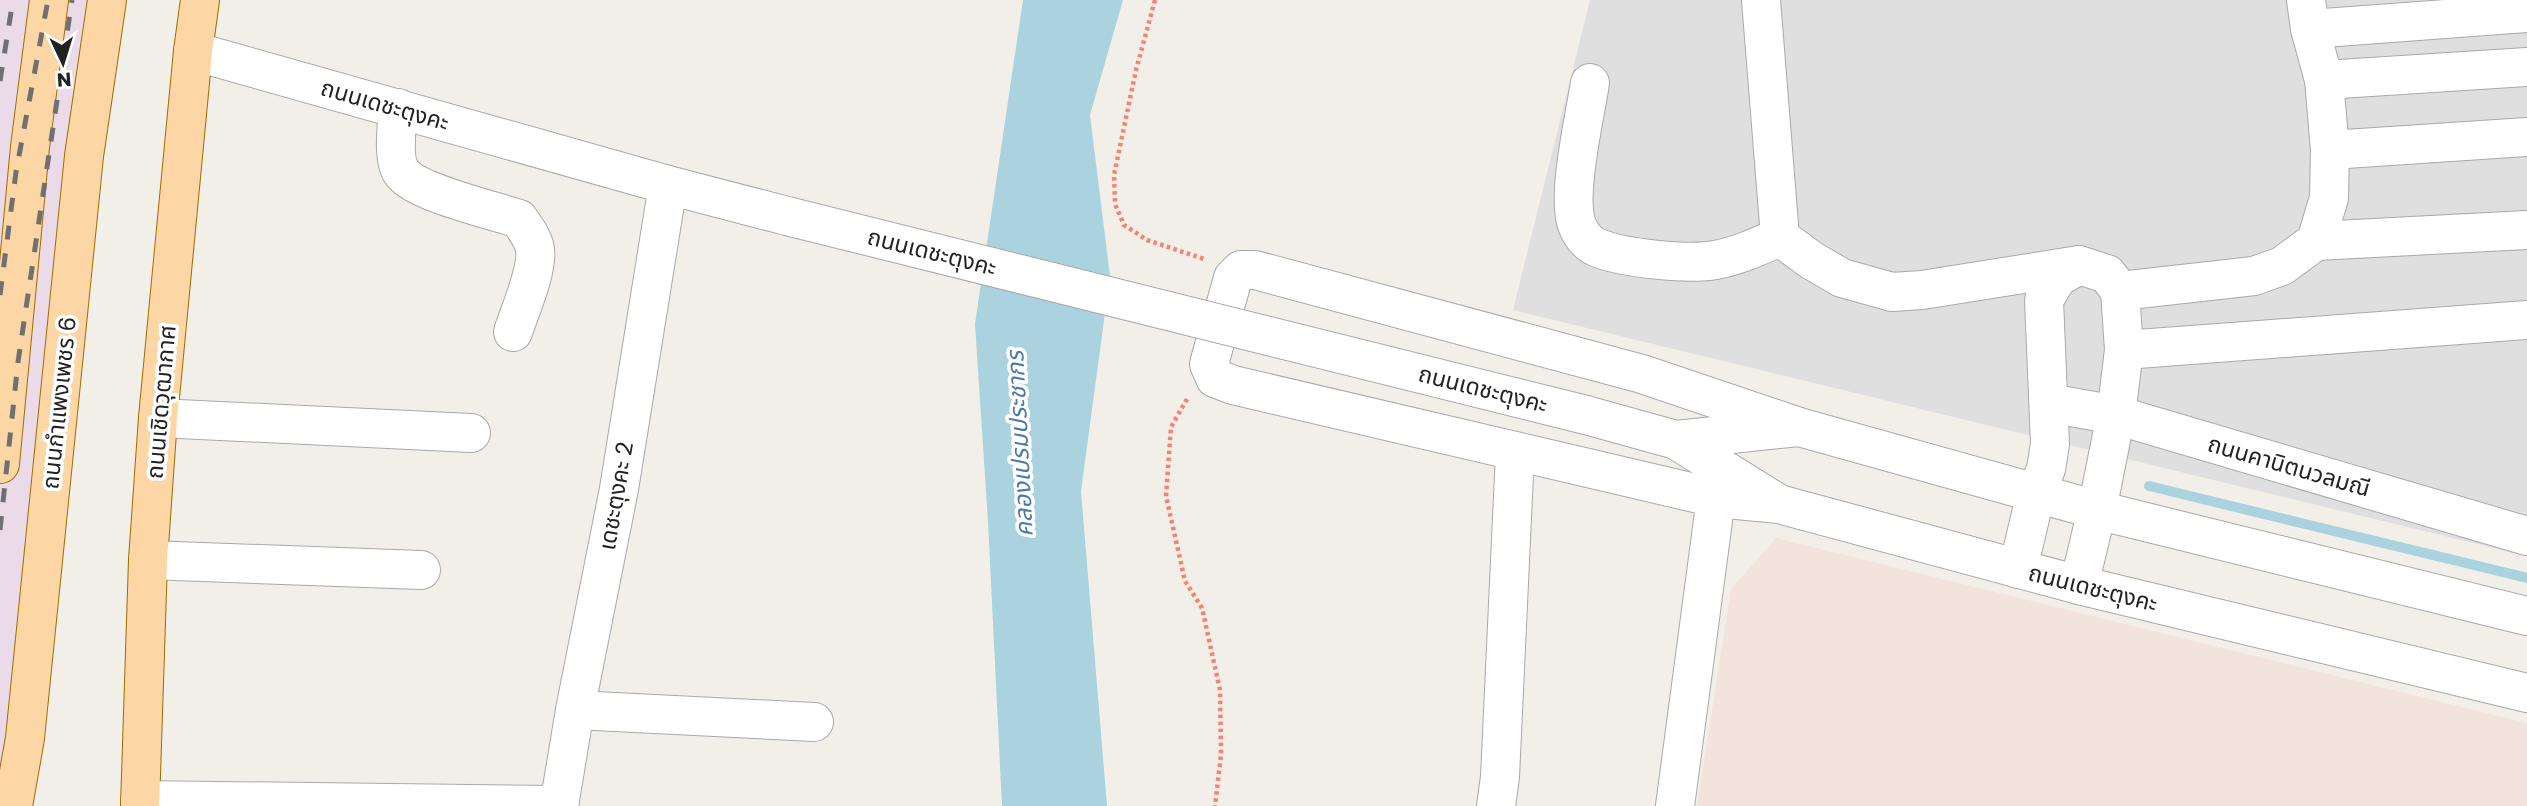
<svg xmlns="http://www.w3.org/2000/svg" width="2527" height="806" font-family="Poppins,'Noto Sans Thai',sans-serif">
	<rect width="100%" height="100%" fill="#f2efe9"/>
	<path fill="#e0dfdf" d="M1590,0h937v556l-1014,-246z"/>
	<path fill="#ebdbe8" d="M0,0h126l-112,653 -10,153h-4z"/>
	<path fill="#f3e3dd" d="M1776,538l751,185v83h-830l34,-217z"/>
	<path fill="#aad3df" d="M1023,0h100l-33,115 20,161 -29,215 26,315h-105l-14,-284 -13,-198z"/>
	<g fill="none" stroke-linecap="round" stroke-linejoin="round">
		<path stroke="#aad3df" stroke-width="10" d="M2149,486l378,92"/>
		<g stroke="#a9a9a9" stroke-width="40">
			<g id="minor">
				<path d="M1761,0l19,237 31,23 31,18 50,14 30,-2 157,-25"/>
				<path d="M2310,29l217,-16"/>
				<path d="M193,51l475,134 119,31"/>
				<path d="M2324,80l203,-13"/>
				<path d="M1590,83c-5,33 -24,113 -13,142 4,10 11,19 21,23 25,10 90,17 117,12 23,-4 44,-14 65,-23"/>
				<path d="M398,108c-1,16 -6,52 4,65 15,20 91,37 117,46 6,9 14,19 16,30 3,22 -15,61 -22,83"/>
				<path d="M2330,150l197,-13"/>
				<path d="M2316,241l211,-11"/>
				<path d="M2120,291l134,-15 28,-10 34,-25 13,-43 1,-48 -6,-70 -14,-51 -4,-29"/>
				<path d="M2124,350l403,-30"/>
				<path d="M2049,403l67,12 411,121"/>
				<path d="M1586,415l90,25 103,64 300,81 448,108"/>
				<path d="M158,418l313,15"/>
				<path d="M1676,440l123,-13 298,83 430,106"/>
				<path d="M1779,504l-63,-6 -483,-113 -18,-7 -6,-14 24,-86 8,-8h14l387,104 157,53"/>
				<path d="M148,560l273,10"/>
				<path d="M2018,569l18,-76 10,-24 4,-25 -6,-144 13,-22 22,-13 28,9 13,17 4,59 -8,65 -19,95 -18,75"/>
				<path d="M575,710l239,12"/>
				<path d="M140,800l419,5"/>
				<path d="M559,806l16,-96 44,-221 49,-304"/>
				<path d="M1496,806l4,-29 15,-324"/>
				<path d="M1675,806l41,-308"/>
			</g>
		</g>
		<g stroke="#a06b00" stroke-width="40">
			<g id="major">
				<path d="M0,464l30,-317 19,-147"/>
				<path d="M13,806l12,-68 59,-582 23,-156"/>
				<path d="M140,806l8,-246 10,-142 35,-367 7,-51"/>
			</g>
		</g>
		<g stroke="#fa8072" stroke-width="4.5" stroke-dasharray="3.5 3.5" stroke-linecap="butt">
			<path d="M1155,0l-19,70 -22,105 1,29 9,21 23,15 57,19"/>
			<path d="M1187,399l-16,28 -5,69 19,85 17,27 18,82 1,65 -6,51"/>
		</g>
		<use href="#minor" stroke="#fff" stroke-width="38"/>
		<use href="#major" stroke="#fcd6a4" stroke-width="38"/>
		<g stroke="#707070" stroke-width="5" stroke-dasharray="14 14" stroke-linecap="butt">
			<path d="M0,81l13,-81"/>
			<path d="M0,295l16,-123 32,-172"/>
			<path d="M0,530l18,-168 54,-362"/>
		</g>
		<g stroke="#a9a9a9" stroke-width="40" stroke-linecap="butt">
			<path id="minor-bridge" d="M787,216l799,199"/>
		</g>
		<use href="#minor-bridge" stroke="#fff" stroke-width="38"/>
	</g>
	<g text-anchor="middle" stroke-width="7" stroke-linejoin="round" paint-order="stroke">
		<g font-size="23" fill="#222" stroke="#fff">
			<text transform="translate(385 105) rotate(16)" y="8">ถนนเดชะตุงคะ</text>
			<text transform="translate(932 252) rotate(14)" y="8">ถนนเดชะตุงคะ</text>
			<text transform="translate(1483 389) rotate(14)" y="8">ถนนเดชะตุงคะ</text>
			<text transform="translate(161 402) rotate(-85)" y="8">ถนนเชิดวุฒากาศ</text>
			<text transform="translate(59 403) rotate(-84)" y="8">ถนนกำแพงเพชร 6</text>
			<text transform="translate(2289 466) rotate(16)" y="8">ถนนคานิตนวลมณี</text>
			<text transform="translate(616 496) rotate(-80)" y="8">เดชะตุงคะ 2</text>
			<text transform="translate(2093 588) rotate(14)" y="8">ถนนเดชะตุงคะ</text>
		</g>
		<g font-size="24" font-style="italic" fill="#4a7aab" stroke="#fff">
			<text transform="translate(1020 444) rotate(-93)" y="8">คลองเปรมประชากร</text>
		</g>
	</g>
	<g transform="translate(63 63) rotate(176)" stroke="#ffffff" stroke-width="5" paint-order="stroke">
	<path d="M0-5L12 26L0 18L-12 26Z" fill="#222222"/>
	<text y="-10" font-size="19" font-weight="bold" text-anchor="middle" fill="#222222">N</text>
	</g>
</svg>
